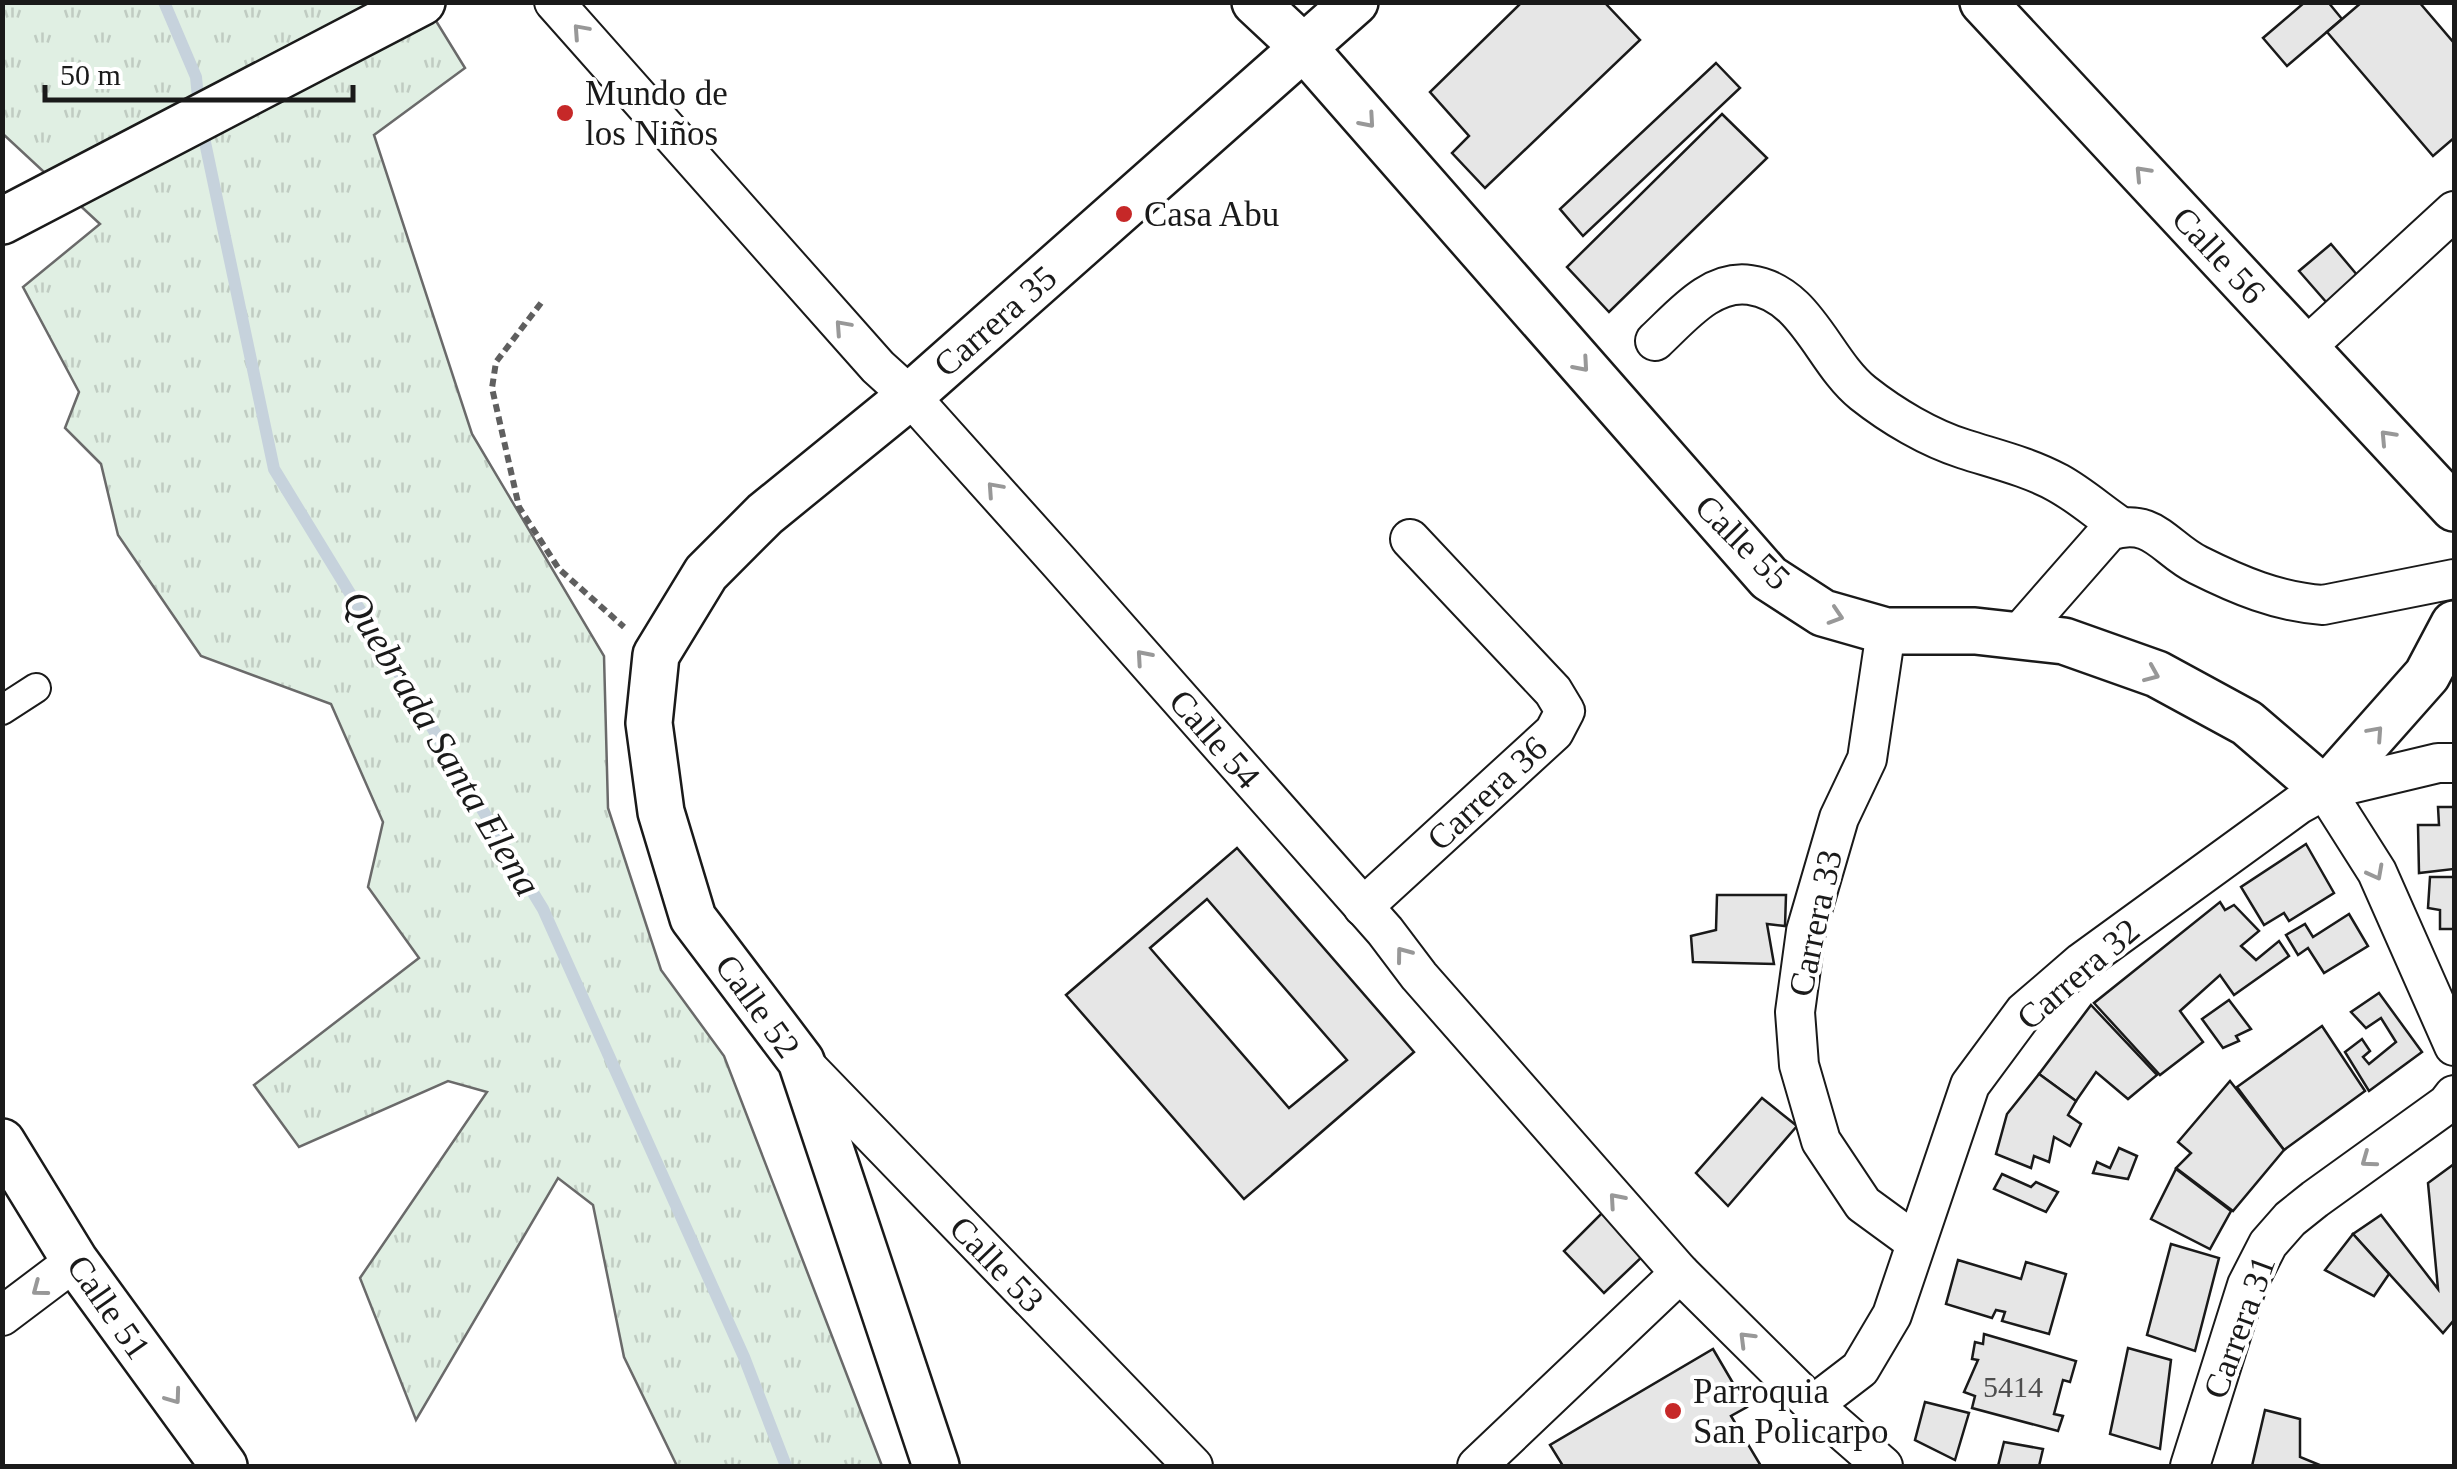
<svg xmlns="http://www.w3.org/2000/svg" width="2457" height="1469" font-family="'Times New Roman',serif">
	<defs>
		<pattern id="grass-tufts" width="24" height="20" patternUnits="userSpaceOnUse" patternTransform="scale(2.5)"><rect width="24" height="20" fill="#e0efe3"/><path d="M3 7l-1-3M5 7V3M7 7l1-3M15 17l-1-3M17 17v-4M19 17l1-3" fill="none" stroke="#c0ccc2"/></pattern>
	</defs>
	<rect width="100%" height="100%" fill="#fff"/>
	<path fill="url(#grass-tufts)" stroke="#6a6a6a" stroke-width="2.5" d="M2,3h423l40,65 -91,67 98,299 132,222 4,152 53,162 63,86 158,410h-205l-53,-109 -31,-152 -35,-27 -142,242 -56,-142 127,-186 -39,-11 -149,66 -45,-62 165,-127 -51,-71 15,-65 -52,-118 -130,-48 -83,-121 -17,-71 -36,-36 14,-36 -56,-105 77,-63 -97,-90z"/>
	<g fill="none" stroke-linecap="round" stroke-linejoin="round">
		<g stroke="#c6d2dc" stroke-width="12">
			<path d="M164,2l32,75 3,31"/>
			<path d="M202,128l72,341 269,440 201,448 42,109"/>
		</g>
	</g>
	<g fill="#e6e6e6" stroke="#1a1a1a" stroke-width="2.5" fill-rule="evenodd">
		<path d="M1522,2h82l36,38 -155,148 -33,-35 17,-17 -39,-44z"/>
		<path d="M2305,2h23l14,17 -55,47 -24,-28z"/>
		<path d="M2362,2h57l35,41v95l-21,18 -106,-124z"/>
		<path d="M1716,63l24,25 -157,148 -23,-27z"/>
		<path d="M1722,114l45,44 -158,154 -42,-45z"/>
		<path d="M2331,244l27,32 -31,27 -28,-32z"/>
		<path d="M2438,807h16v62l-35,4 -1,-48h21z"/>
		<path d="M2306,844l28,49 -45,28 -5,-8 -20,12 -23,-38z"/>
		<path d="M1237,848l177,204 -170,147 -178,-204zM1207,899l140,161 -58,48 -139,-160z"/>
		<path d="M2430,877h24v52h-14v-19l-12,-2z"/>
		<path d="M1717,895h69l-1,31 -18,-2 7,40 -81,-2 -2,-26 25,-6z"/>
		<path d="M2220,902l5,8 9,-5 25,26 -18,15 15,14 23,-19 10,15 -55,39 -14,-20 -40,36 23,31 -43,33 -66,-72z"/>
		<path d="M2349,914l19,32 -44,27 -16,-25 -10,7 -12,-20 19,-11 8,13z"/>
		<path d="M2379,993l43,59 -53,39 -24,-39 17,-13 8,12 -7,6 6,7 27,-22 -15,-24 -15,10 -15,-16z"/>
		<path d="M2229,1000l22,29 -15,7 3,5 -16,7 -21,-29z"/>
		<path d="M2091,1005l66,70 -29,24 -32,-27 -20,29 -37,-27z"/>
		<path d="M2322,1026l43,65 -81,59 -47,-63z"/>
		<path d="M2039,1074l37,27 -8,14 13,9 -11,22 -16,-9 -5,25 -15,-6 -3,12 -35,-14 11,-40z"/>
		<path d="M2230,1081l54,69 -51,61 -57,-43 15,-15 -13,-11z"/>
		<path d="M1762,1098l35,28 -69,80 -32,-33z"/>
		<path d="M2119,1148l18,8 -9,23 -35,-6 4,-11 13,6z"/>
		<path d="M2454,1164v156l-11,13 -90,-99 28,-19 57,74 -10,-106z"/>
		<path d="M2176,1169l55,42 -21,38 -59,-30z"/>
		<path d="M2002,1174l29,13 5,-5 22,10 -12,20 -52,-23z"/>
		<path d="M1604,1211l41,43 -41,39 -40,-42z"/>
		<path d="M2353,1234l36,40 -15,22 -49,-26z"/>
		<path d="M2171,1244l48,14 -24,93 -48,-16z"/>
		<path d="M1958,1260l63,19 5,-17 40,12 -17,60 -47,-13 3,-9 -9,-2 -4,8 -46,-14z"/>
		<path d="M1984,1334l92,27 -6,21 -7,-2 -9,34 9,2 -5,15 -86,-23 3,-12 -11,-4 14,-32 -6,-1 3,-17 8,2z"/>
		<path d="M2128,1348l43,12 -11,89 -50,-15z"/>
		<path d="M1713,1349l34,58 -16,9 30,50h-198l-13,-21z"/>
		<path d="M1925,1402l44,11 -14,47 -40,-20z"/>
		<path d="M2265,1410l35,9v38l22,9h-70z"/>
		<path d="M2004,1442l39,7 -4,17h-41z"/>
	</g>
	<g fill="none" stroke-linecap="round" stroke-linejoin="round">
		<g stroke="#1a1a1a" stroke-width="32">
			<path id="pedestrian" d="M2,710l34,-22"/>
		</g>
		<g stroke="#1a1a1a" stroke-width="42">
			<g id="minor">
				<path d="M554,2l324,365 32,29 149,166 326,369 34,45 261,297 133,132 70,61"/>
				<path d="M1655,341c26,-24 56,-62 95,-56 57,8 73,76 113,108 29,23 66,45 101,56 31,10 65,18 94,34 22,12 42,30 63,44"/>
				<path d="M2305,348l149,-137"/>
				<path d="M1886,631l-19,128 -28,59 -33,113 -11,81 4,53 22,76 42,63 52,38"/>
				<path d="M2017,636l92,-105c44,-15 56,18 89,34 40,20 80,37 125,40l131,-26"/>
				<path d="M2325,790l52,82 77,174"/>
				<path d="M1363,907l191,-175 11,-21 -12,-20 -143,-152"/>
				<path d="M802,1062l391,404"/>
				<path d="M2,1316l73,-55"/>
				<path d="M1813,1405l47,-36 32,-54 78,-230 54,-73 58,-50 216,-157 27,-15 113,-27h16"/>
				<path d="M1477,1466l203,-193"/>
				<path d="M2190,1466l57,-181 21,-41 22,-25 25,-20 132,-95 7,-9"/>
			</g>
		</g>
		<g stroke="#1a1a1a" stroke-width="50">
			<g id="tertiary">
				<path d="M1255,2l49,46 465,530 54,35 63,18h89l89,10 93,33 90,49 78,67 102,-115 27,-51"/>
				<path d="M1983,2l471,506"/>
				<path d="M2,221l420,-219"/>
				<path d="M2,1142l73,119 149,205"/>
				<path d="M936,1466l-135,-405 -108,-143 -32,-106 -12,-89 7,-68 50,-82 59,-59 145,-118 445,-394"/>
			</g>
		</g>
		<path stroke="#5f5f5f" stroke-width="6" stroke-dasharray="8 5" stroke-linecap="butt" d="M541,303l-45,59 -4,26 27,119 40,62 65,58"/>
		<use href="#pedestrian" stroke="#fff" stroke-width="28"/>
		<use href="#minor" stroke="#fff" stroke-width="38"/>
		<use href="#tertiary" stroke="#fff" stroke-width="45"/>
	</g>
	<defs><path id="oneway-chevron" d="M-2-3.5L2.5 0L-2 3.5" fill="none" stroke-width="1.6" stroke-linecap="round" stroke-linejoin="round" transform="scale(2.5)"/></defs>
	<g stroke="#989898">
		<use href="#oneway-chevron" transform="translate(580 31) rotate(-132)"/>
		<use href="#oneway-chevron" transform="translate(1368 121) rotate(49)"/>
		<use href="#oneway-chevron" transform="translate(2142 173) rotate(-133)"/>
		<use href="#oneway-chevron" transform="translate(842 327) rotate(-132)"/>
		<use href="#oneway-chevron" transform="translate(1582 365) rotate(49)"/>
		<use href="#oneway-chevron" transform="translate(2387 437) rotate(-133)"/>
		<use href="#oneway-chevron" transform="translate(994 489) rotate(-132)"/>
		<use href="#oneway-chevron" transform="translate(1836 616) rotate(18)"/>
		<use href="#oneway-chevron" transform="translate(1143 657) rotate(-131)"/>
		<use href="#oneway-chevron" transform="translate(2152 674) rotate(23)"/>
		<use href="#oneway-chevron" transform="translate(2376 733) rotate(-48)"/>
		<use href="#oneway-chevron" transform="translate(2376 873) rotate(62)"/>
		<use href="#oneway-chevron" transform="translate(1403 954) rotate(-127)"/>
		<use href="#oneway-chevron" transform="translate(2368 1160) rotate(144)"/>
		<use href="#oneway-chevron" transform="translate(1616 1200) rotate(-131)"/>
		<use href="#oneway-chevron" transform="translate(39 1289) rotate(143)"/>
		<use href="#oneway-chevron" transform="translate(1746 1339) rotate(-135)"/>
		<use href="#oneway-chevron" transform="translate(174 1397) rotate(54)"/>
	</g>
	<g fill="#c62828" stroke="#fff" stroke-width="4">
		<circle cx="565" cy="113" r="10"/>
		<circle cx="1124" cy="214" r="10"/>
		<circle cx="1673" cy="1411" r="10"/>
	</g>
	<g text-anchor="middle" stroke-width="8" stroke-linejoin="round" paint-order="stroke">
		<g font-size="30" fill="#4d4d4d">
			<text x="2013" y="1397">5414</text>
		</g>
		<g font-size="35" fill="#1a1a1a" stroke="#fff" text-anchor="start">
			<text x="585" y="105">Mundo de<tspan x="585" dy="40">los Niños</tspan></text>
			<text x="1144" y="226">Casa Abu</text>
			<text x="1693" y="1403">Parroquia<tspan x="1693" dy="40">San Policarpo</tspan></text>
		</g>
		<g font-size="35" fill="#1a1a1a" stroke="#fff">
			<text transform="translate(2219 255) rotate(47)" y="12">Calle 56</text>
			<text transform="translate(995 321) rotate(-41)" y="12">Carrera 35</text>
			<text transform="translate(1743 542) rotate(45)" y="12">Calle 55</text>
			<text transform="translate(1215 739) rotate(49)" y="12">Calle 54</text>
			<text transform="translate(1487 793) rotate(-43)" y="12">Carrera 36</text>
			<text transform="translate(1815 923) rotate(-78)" y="12">Carrera 33</text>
			<text transform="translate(2078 974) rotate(-41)" y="12">Carrera 32</text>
			<text transform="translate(758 1006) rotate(54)" y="12">Calle 52</text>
			<text transform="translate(997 1264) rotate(46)" y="12">Calle 53</text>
			<text transform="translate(109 1307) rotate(55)" y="12">Calle 51</text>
			<text transform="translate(2239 1327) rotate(-70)" y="12">Carrera 31</text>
		</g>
		<g font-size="38" font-style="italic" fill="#1a1a1a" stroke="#fff">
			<text transform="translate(442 743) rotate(59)" y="13">Quebrada Santa Elena</text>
		</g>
	</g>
	<rect width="2457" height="1469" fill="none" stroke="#1a1a1a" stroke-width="10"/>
	<path d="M45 85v15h308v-15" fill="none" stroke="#1a1a1a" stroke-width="5"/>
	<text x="60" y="85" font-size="30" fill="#1a1a1a" stroke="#ffffff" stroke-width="8" paint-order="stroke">50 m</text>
</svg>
